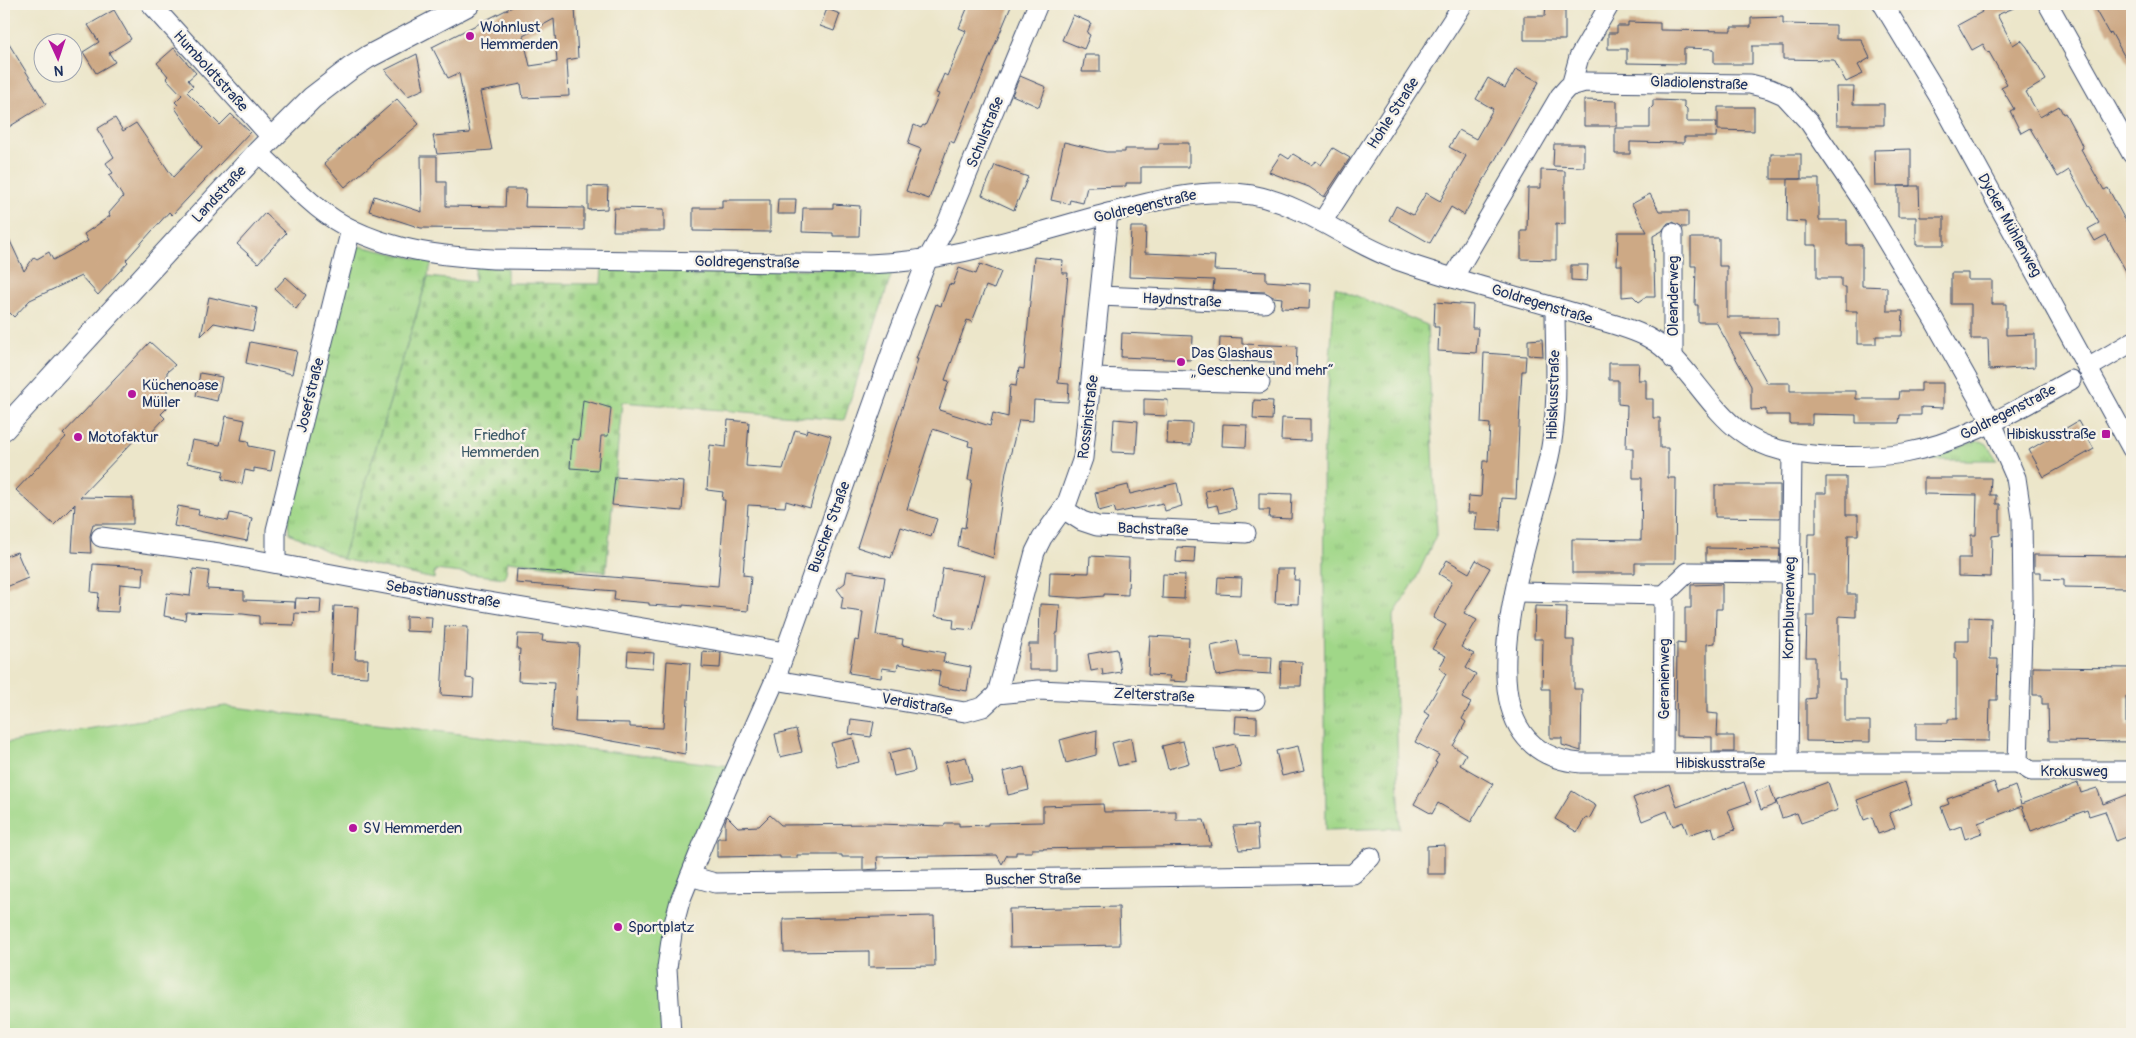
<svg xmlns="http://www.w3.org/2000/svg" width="2136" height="1038" font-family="Pangolin,sans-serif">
	<defs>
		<pattern id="grass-tufts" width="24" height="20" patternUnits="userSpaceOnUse" patternTransform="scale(1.25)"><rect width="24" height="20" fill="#a0d788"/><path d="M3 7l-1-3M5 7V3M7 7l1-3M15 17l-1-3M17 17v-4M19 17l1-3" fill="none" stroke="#89b978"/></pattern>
		<pattern id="cemetery-stones" width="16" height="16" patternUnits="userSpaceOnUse" patternTransform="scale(1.25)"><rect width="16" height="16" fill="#a0d788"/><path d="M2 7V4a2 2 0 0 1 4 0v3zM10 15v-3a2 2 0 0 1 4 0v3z" fill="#89b978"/></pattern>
	</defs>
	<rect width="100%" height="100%" fill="#f7f3e8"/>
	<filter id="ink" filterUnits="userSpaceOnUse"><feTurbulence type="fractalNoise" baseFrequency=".02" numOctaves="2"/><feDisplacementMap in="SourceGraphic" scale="10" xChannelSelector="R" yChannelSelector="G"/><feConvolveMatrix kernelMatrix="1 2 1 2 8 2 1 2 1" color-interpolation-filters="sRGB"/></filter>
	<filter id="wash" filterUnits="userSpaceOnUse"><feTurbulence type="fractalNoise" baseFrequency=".0096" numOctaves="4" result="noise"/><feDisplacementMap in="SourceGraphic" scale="20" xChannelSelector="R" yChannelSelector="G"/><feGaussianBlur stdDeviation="1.12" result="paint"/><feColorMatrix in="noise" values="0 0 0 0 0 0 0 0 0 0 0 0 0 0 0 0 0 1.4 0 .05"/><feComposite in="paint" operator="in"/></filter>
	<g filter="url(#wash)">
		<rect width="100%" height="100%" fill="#ece6ca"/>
		<g fill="url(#grass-tufts)" stroke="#5e8373">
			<path d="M355,245l77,17 -90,297 -53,-26 -2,-24z"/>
			<path d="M1335,287l92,38 10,208 -22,48 -22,35 7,212 -74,2 -3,-369z"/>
			<path d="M1981,441l6,3 10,16h-64v-2l39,-16z"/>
		</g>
		<path fill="url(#cemetery-stones)" stroke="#5e8373" d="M476,267h31v16l94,1 1,-17 291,3 -49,150 -222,-18 -16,170 -98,-11 -3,17 -70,-8 -1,9 -92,-20 86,-282 46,5z"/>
		<path fill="#a0d788" stroke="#5e8373" d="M225,706l505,60 -54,124 -13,144h-659v-291z"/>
		<g id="blocks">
			<g fill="#cda985" fill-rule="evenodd">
				<path d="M518,4h63l-6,3 3,51 -11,2 2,36 -46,2 -2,-14 -41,8 12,58 -55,4 -4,-18 37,-3 -11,-60 -11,5 -16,-31zM554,19l3,43 -27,4 -7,-30z"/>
				<path d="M969,4h43l-58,139 -4,-2 -21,58 -23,-8 15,-42 -13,-5 6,-19 7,3 2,-3 2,1 14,-32 -3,-1 8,-19 3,2 19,-45 -7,-3z"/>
				<path d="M1546,4h19v36h-41v-24h21z"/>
				<path d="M1978,4h45l-26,11 16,30 8,-5 6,7 19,33 -20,12 14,25 19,-11 4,8 2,-1 14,26 4,9 -2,1 23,41 4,-2 15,28 9,16v50l-26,-47 -11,6 -7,-12 11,-6 -30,-53 -11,7 -28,-49 -9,5 -11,-22 4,-2 -13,-22 6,-3 -18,-32 -1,1 -5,-9 -11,6 -14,-25 24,-13z"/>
				<path d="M2092,4h40v66l-21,-38 -2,2z"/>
				<path d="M827,9l13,5 -6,17 -14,-5z"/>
				<path d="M114,10l17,29 -22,14 6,9 -19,11 -13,-21 16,-10 -11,-17z"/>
				<path d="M1073,15l18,8 -4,10 3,2 -6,14 -22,-9z"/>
				<path d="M1783,17v7l53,1v14h25l9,19 -12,7 5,9 -17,8 -12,-22 -51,-1v-13h-31v18h-38v-15l-30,-1v16l-57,-1v-14h-19v-16h9v-7h11v-4l32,1v7l71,1v-4h20v-9z"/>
				<path d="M4,36l42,68 -42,26z"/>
				<path d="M174,48l22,25 -8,7 5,6 -6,6 33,33 11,-11 19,18 -78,83 -3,-3 -43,48 2,2 -30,33 -17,-19 -51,24 -16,17 -10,-10v-79l20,43 10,-14 3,2 12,-7 4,8 35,-19 -4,-7 26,-18 -1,-3 14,-16 -14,-22 4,-2 -7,-10 8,-6 -17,-28 18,-11 8,13 13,-8 37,54 29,-30 -27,-39 3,-3 -3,-3 7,-7 -16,-17 2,-2 -11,-13z"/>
				<path d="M417,54l7,35 -16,7 -23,-26z"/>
				<path d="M1085,55h15v17h-18z"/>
				<path d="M1516,69l23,13 -75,133 -13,-8 -21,36 -41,-23 7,-14 17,9 13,-22 16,9 -2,-1 26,-45 -17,-9 10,-17 17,9 17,-30 -17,-10 12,-21 17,10z"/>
				<path d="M1020,76l26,11 -7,20 -27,-12z"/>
				<path d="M1836,87h18l-1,17h31v21h-47z"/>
				<path d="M397,99l22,25 -74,63 -21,-24z"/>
				<path d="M1584,100l33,1v25h-33z"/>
				<path d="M1653,100l31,1v5l3,3v13h30l-1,15h-32v6l-54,-1v12h-15v-26h35v-19l3,-3z"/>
				<path d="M1718,107h36v24l-36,-1z"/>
				<path d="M1064,142l42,10h19v-3h33l1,-6h30v24h-48v16h-15v3l-39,1 -4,16 -13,-3 -1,4 -18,-4z"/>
				<path d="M1554,144h30v23l-31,-1z"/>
				<path d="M1333,148l17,10 -26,39 -15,-10 -40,-15 12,-18 8,5 4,-5 18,11 5,-4 5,4z"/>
				<path d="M1911,149v37h-36l-1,-36z"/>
				<rect x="1771" y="154" width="30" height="25"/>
				<path d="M421,156h16v26h9v24l59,1 1,-18h20l-1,18 59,1v22l-163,-2 -52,-17 5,-15 48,16z"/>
				<path d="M995,165l33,12 -14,33 -32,-15z"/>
				<path d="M1541,170l24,1v53l-9,-1v37l-35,-1v-28h6l1,-43h13z"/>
				<path d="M1788,179h31v41h28v25h15v41l25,1v24h16l-1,25h-26v8h-19v-33h-11v-24h-5v-9h-24v-33h-11v-23l-19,-1z"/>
				<path d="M588,186l20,1 -1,22 -19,1z"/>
				<path d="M1898,186h21l1,31h24v28h-28v-28h-18z"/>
				<path d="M1650,194l9,17h29v16h-6l-9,-5 -5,1 -6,8 -9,5 2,61h-9l-7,5 -6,-6 -11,1v-32h-5l1,-33h29l-15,-28z"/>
				<path d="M778,199h18l-1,15h-18z"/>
				<path d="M722,200h48v32l-77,-1v-23h29z"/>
				<path d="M833,204l27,2 -1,30h-26v-3l-31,-1 1,-24h30z"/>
				<path d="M614,208l50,1v22h-51z"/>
				<path d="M265,213l21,20 -28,30 -21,-19z"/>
				<path d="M1131,227h15l-1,26 70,3 -1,14 52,2v9l44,3 -1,25 -28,-1 1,-10 -9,-1 -8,-5 -52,-2 1,-10 -85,-3z"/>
				<path d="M1691,238h28v28h8v51h51v17h-38l27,49h23v8h66v8h43l1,-8h21v-8h22v25l-22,-1v8h-21l-1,8h-43v-8l-44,-1v10h-22v-9h-24v-6l-15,1v-24l-35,-64h-18v-17h-3l1,-39h-5z"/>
				<path d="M1034,257l29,3 -1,13h6l-10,110 11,1 -1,18 -34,-2 -1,21 -14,-1 -13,52 -13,86 -35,-12 3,-19 4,1 7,-48h-4l5,-33 -5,-1 1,-5 -36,-12 -26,80 30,10 -6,18 -30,-10 -10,31 -34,-11 61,-188h-2l20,-55 5,2 8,-22 4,1 6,-17 17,6 4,-10 21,8 -7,17 -8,-3 -14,36 -5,-2 -22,60 4,1 -10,29 51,16 3,-13 15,4 2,-32 6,1 3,-18 5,1z"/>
				<path d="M1571,265h17l-1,16 -16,-1z"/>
				<path d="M1951,273h17v7h24v24h14v31l29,-1v33l-46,3 -1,-31h-17v-35h-20z"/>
				<path d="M286,277l20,18 -10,14 -21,-20z"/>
				<path d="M209,297l48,11 -4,23 -39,-8 -13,13z"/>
				<path d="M1435,302l38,3 -1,23h6l-2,25 -38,-2 1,-24h-5z"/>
				<path d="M1122,333l71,3 -1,24 -71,-3z"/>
				<path d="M1220,337l22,1v6l55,2 -1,25 -22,-1v-8l-55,-1z"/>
				<path d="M1542,339l1,17 -15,-1v-15z"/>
				<path d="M150,342l25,23 -8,7v36l-6,6 4,4 -17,18 -5,-5 -63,66 53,1v26h-40l-3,12 1,17 -19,-1 3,-48 -21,21 -38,-35 50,-53 -3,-3z"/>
				<path d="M250,342l47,9 -5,23 -46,-11z"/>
				<path d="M1484,353l42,3 -1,15h-3l-2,32 -4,96 -14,-1 -2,33 -25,-1 2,-17h-9l1,-17 12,1 2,-36h5l2,-37 -9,-1z"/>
				<path d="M1609,363h30l-1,17h8v19h7v19h7v30h8v30h8l-1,85h-40v10h-63v-34l69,1 1,-62h-9v-30h-7l1,-43 -9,-1v-24h-9z"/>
				<path d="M200,373l22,4 -5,24 -21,-5z"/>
				<path d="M1144,399l24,1 -1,16 -23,-1z"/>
				<path d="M583,400l28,8 -3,28h-7l-3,34 -28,-2 2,-29 7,1z"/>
				<path d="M1254,400l19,1 -1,19 -19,-1z"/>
				<path d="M226,416l19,4 -4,20 7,1 1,5 26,5 -4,20 -17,-3v4l-9,-2 -3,14 -20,-5 2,-8 -37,-8 5,-23 28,5z"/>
				<path d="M1282,418l28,1v22l-29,-1z"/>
				<path d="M1114,419l24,2 -2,32 -24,-1z"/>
				<path d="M728,420l21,2 -3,44 37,3 12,-39 11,3 1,-4 24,7 -21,72 -24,-7 -1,6 -37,-2 -5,70 8,1 -3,35 -65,-6v2l-34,-2v-2l-35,-3 1,-9 -99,-8 1,-14 201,17 7,-86h-3l1,-8 -16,-2 3,-45 16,2z"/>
				<path d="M2078,421l16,28 -50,28 -15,-27z"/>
				<path d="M1168,422l24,1 -1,22 -24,-1z"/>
				<path d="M1223,424l24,1 -1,22 -24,-1z"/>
				<path d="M615,477l69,5 -2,29 -70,-6z"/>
				<path d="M1826,477h20v38h12v20h-10l-1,59h9v23l-17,-1v63h6v42h25v21l-64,-1v-42l9,-1v-41h-9l1,-41h7v-41h-7l1,-41h8v-41h10z"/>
				<path d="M1924,478h67l-1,17h6v9h4v31l-8,1 -1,41 -33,-1v-18h13v-23h5l1,-40 -53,-1z"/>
				<path d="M1177,483l5,23 -17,5 -2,-8 -47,10 -2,-6 -15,4 -4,-18 33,-8 2,9z"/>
				<path d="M1231,485l5,24 -17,4 -2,-8 -9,2 -3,-16z"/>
				<path d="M1715,485h65v33l-65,-1z"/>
				<path d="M1259,493l33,1 -1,25 -22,-1 1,-8h-11z"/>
				<path d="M178,506l21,4 -1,5 30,6 2,-8 22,5 -5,23 -73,-15z"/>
				<path d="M1177,547l18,1 -1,15 -18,-1z"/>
				<path d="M1706,548l74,1 -1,13 -73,-1z"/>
				<path d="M17,552l11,26 -24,10v-31z"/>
				<path d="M2034,555l98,1v24h-3v8l-65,-1v-7l-23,-1v-7h-7z"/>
				<path d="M1090,556l39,2 -1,37 -24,-1v2l-24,2 -31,-2 1,-24 39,1z"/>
				<path d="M1447,560l22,13 7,-13 14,8 -26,45 13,7 -16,27 13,7 -8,14 10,6 -14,24 9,5 -9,16 4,3 -13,24 13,8 -6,11 33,19 -22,38 -33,-19 -6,11 -18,-10 23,-41 -2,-1 4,-7 -24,-13 15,-27 -6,-3 22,-38 -7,-6 7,-12 -14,-7 14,-24 -13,-7 19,-36 -13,-8z"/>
				<path d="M93,564l51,3 -1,19 -23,-2 -2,28 -21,-1 2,-18 -8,-1z"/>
				<path d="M943,568l42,7 -12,55 -20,-2 1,-9 -19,-3z"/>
				<path d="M193,569l16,2 -2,18 37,2v9l51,2v7l1,-11 25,1 -1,15 -25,-1 -1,12 -35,-1v-8l-16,-2 -57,-2 -1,8 -21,-4 3,-23 23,3z"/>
				<path d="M1277,569h18l-1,11h5l-1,24 -23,-1z"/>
				<path d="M847,571l38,6 -9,58 27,4 -1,6 43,8 -2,9 28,5 -4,24 -29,-5 2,-15 -42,-7 -1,6 -15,-2 -1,10 -32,-5 6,-33 4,1 4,-29 -22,-3 2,-12 -6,-8 8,-6z"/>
				<path d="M1163,574l22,1 -1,24 -22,-1z"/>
				<path d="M1218,577l24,1 -1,17 -24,-1z"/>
				<path d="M1722,584v25h-6l-1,34 -8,1v69l11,1 -1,22h17v16h-22v-15l-36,-1 1,-93 8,1v-36h6v-23z"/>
				<path d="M1040,604l20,1 -2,28h-2v37h-27v-26h10z"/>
				<path d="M334,606l24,1 -3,52h13l-1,18 -36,-2z"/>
				<path d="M1535,606l32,1 -1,33h8v49h8l-1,62 -19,-6v-7h-12v-49h-8l1,-50h-9z"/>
				<path d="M406,616l26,1 -1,15 -25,-1z"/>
				<path d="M1969,617l22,1 -1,41h8l-1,41h-7l-1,41 -73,-1v-17h32v-4h9v-61h-2v-17h14z"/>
				<path d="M445,626l23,1 -2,51 8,1 -1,18 -32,-2z"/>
				<path d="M518,634l25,1 -1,6 37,3 -4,78 55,1v4l33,1 4,-67 23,2 -5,91 -134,-24 3,-47 -36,-2 2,-32h-3z"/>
				<path d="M1150,636l39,2 -2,44 -18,-1 1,-5 -22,-1z"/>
				<path d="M1237,640l3,16 32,1 -1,17 -34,-2 -21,4 -5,-30z"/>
				<path d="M1117,649l4,23 -18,3 -1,-6 -11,2 -3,-17z"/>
				<path d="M628,651l26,2 -1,15 -26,-2z"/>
				<path d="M703,651l18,2 -1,15 -18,-1z"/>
				<path d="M1281,661l21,1 -1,24h-21z"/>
				<path d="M2033,667l99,1v28h-6v29h6v17l-83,-1 -1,-37h-6v-9h-9z"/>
				<path d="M1236,716l21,1v17l-22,-1z"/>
				<path d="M851,719l23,3 -3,15 -22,-3z"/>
				<path d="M796,729l6,23 -22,5 -5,-23z"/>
				<path d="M1097,730l-1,25 -30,8 -6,-23z"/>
				<path d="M853,738l6,24 -22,5 -6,-24z"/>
				<path d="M1131,738l4,24 -17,4 -6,-23z"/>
				<path d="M1183,741l6,22 -21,6 -6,-23z"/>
				<path d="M1235,744l6,23 -21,5 -6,-23z"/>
				<path d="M1298,746l6,25 -22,5 -6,-25z"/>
				<path d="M910,748l5,23 -21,5 -5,-23z"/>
				<path d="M966,757l6,23 -22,5 -5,-23z"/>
				<path d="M1024,767l5,23 -21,5 -5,-23z"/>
				<path d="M1744,782l7,20 -23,8 7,20 -20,7 -3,-10 -24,8 -5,-13 -10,4 -6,-15 -25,10 -9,-23 36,-14 8,23z"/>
				<path d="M1828,782l10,28 -37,13 -4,-10 -15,5 -6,-17z"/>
				<path d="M1905,782l7,22 -23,9 6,15 -17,6 -6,-17 -8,3 -7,-20z"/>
				<path d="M1994,782l4,11 17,-7 6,18 57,-21 3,10 16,-5 6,16 29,-11v42l-16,6 -11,-30 -16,5 -2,-6 -56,21 -9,-25 -44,17 4,10 -17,6 -4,-13 -11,4 -9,-23 8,-3 -2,-5z"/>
				<path d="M1770,786l6,18 -15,6 -6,-18z"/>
				<path d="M1572,791l24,15 -7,13 -3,-2 -9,15 -22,-13z"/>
				<path d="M1103,804l1,8 72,-1v9h28l7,26 -179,3v3h-16v3h-9l-5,9 -5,-9 -120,2 1,12 -15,1v-13h-21v-2h-45v3h-17v-2l-63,1v-17l1,-2h7v-16l2,-6 11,11 21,-1 11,-11 11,10 96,-1 67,2 1,-3h14v3l29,-1v-2l55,-1v-16z"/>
				<path d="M1257,825l2,24 -20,1 -6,-24z"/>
				<path d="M1445,845v29h-18v-28z"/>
				<path d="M1119,907l1,38 -110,2 -1,-38z"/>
				<path d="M934,916l1,50 -66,1v-16l-85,1 -1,-33z"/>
			</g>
		</g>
	</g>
	<g filter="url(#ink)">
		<use href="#blocks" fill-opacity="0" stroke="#3a4a6e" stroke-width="1"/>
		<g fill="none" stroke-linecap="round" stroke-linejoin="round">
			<g stroke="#3a4a6e" stroke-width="21">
				<g id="minor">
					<path d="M151,4l121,134"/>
					<path d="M1883,4l55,91 194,354"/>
					<path d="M2048,4l84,150"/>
					<path d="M1571,86l8,-29 31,-53"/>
					<path d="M258,152c20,18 38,38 59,55 48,40 116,49 176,52l376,5c78,-2 155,-28 229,-48 51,-14 101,-29 154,-21 55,10 96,48 148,66 60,21 121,36 181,54 23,7 48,12 68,23 34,18 58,69 91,93 26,20 55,23 86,25 26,1 53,1 78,-3 61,-11 114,-44 167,-73"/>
					<path d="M1322,222l141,-218"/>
					<path d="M1673,233v126"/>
					<path d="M1453,278l107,-182 8,-9 17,-5 165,2 20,5 14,6 25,27 55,81 70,117 58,103 24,55 6,40 1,82 -5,163h-437c-141,-12 -43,-237 -30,-316 8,-46 4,-93 4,-140"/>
					<path d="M1100,296l164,7"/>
					<path d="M2088,368l44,-26"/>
					<path d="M1093,378l167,5"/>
					<path d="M1063,509l19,12 15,5 149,7"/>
					<path d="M101,537l118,16 204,38 362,61"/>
					<path d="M276,563v-33l75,-301"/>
					<path d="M1515,592l149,3"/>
					<path d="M775,680l190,32 18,-5 14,-13 42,-4 216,10"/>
					<path d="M997,694l38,-142 7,-14 25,-35 16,-45 25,-245"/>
					<path d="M1663,762l1,-167 24,-23 102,1"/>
					<path d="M1788,763l4,-310"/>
					<path d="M2018,763l13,8h101"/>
					<path d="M690,876l25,7 638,-9 18,-17"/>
					<path d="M671,1034l-4,-66 6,-41 7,-26 27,-67 68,-154 122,-343 31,-79 17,-30 93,-224"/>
				</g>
			</g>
			<g stroke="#3a4a6e" stroke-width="24">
				<path id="tertiary" d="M4,429l254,-277 54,-54 39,-30 17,-11 101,-53"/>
			</g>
			<use href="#minor" stroke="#fff" stroke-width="19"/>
			<use href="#tertiary" stroke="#fff" stroke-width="22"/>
		</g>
	</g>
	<g fill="#b5179e" stroke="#f7f3e8" stroke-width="2">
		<circle cx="470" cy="36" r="5"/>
		<circle cx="1181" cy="362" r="5"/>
		<circle cx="132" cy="394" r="5"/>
		<rect x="2101" y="429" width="10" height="10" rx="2.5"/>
		<circle cx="78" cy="437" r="5"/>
		<circle cx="353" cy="828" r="5"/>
		<circle cx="618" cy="927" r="5"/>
	</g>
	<g text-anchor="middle" stroke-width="4.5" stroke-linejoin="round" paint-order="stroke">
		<g font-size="15" fill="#1b2f5e" stroke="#f7f3e8" text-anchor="start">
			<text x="480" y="32">Wohnlust<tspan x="480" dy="17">Hemmerden</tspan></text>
			<text x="1191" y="358">Das Glashaus<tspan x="1191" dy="17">„Geschenke und mehr“</tspan></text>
			<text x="142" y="390">Küchenoase<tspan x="142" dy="17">Müller</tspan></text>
			<text x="2096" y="439" text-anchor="end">Hibiskusstraße</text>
			<text x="88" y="442">Motofaktur</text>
			<text x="363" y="833">SV Hemmerden</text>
			<text x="628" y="932">Sportplatz</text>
		</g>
		<g font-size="15" fill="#1b2f5e" stroke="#f7f3e8">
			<text transform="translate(211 71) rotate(48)" y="5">Humboldtstraße</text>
			<text transform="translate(1699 83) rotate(2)" y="5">Gladiolenstraße</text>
			<text transform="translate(1393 113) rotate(-57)" y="5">Hohle Straße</text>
			<text transform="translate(985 132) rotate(-68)" y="5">Schulstraße</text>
			<text transform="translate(219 194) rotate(-47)" y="5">Landstraße</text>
			<text transform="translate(1145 206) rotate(-13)" y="5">Goldregenstraße</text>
			<text transform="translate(2010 225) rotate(61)" y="5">Dycker Mühlenweg</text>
			<text transform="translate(747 262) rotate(1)" y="5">Goldregenstraße</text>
			<text transform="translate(1673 296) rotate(-90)" y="5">Oleanderweg</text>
			<text transform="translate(1182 300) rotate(3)" y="5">Haydnstraße</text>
			<text transform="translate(1542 304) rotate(17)" y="5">Goldregenstraße</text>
			<text transform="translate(310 395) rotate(-76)" y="5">Josefstraße</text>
			<text transform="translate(1553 395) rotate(-88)" y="5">Hibiskusstraße</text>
			<text transform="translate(2008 412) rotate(-27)" y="5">Goldregenstraße</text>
			<text transform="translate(1088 417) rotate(-83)" y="5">Rossinistraße</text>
			<text transform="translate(829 527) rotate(-70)" y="5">Buscher Straße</text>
			<text transform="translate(1153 529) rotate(2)" y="5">Bachstraße</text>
			<text transform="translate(443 594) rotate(9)" y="5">Sebastianusstraße</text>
			<text transform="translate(1789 608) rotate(-89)" y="5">Kornblumenweg</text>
			<text transform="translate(1664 679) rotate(-90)" y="5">Geranienweg</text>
			<text transform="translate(1154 695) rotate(3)" y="5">Zelterstraße</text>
			<text transform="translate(917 704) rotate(10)" y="5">Verdistraße</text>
			<text x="1720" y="768">Hibiskusstraße</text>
			<text x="2074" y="776">Krokusweg</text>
			<text transform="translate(1033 879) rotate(-1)" y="5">Buscher Straße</text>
		</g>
		<g font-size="15" fill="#3c5968" stroke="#f7f3e8">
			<text x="500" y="440">Friedhof<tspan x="500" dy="17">Hemmerden</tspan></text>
		</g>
	</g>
	<rect width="2136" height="1038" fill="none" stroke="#f7f3e8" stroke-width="20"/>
	<g transform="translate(58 58) rotate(177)"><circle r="24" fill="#f7f3e8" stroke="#9fa5b1"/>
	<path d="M0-4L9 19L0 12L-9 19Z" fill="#b5179e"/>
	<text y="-8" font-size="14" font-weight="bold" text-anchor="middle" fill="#1b2f5e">N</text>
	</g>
</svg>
